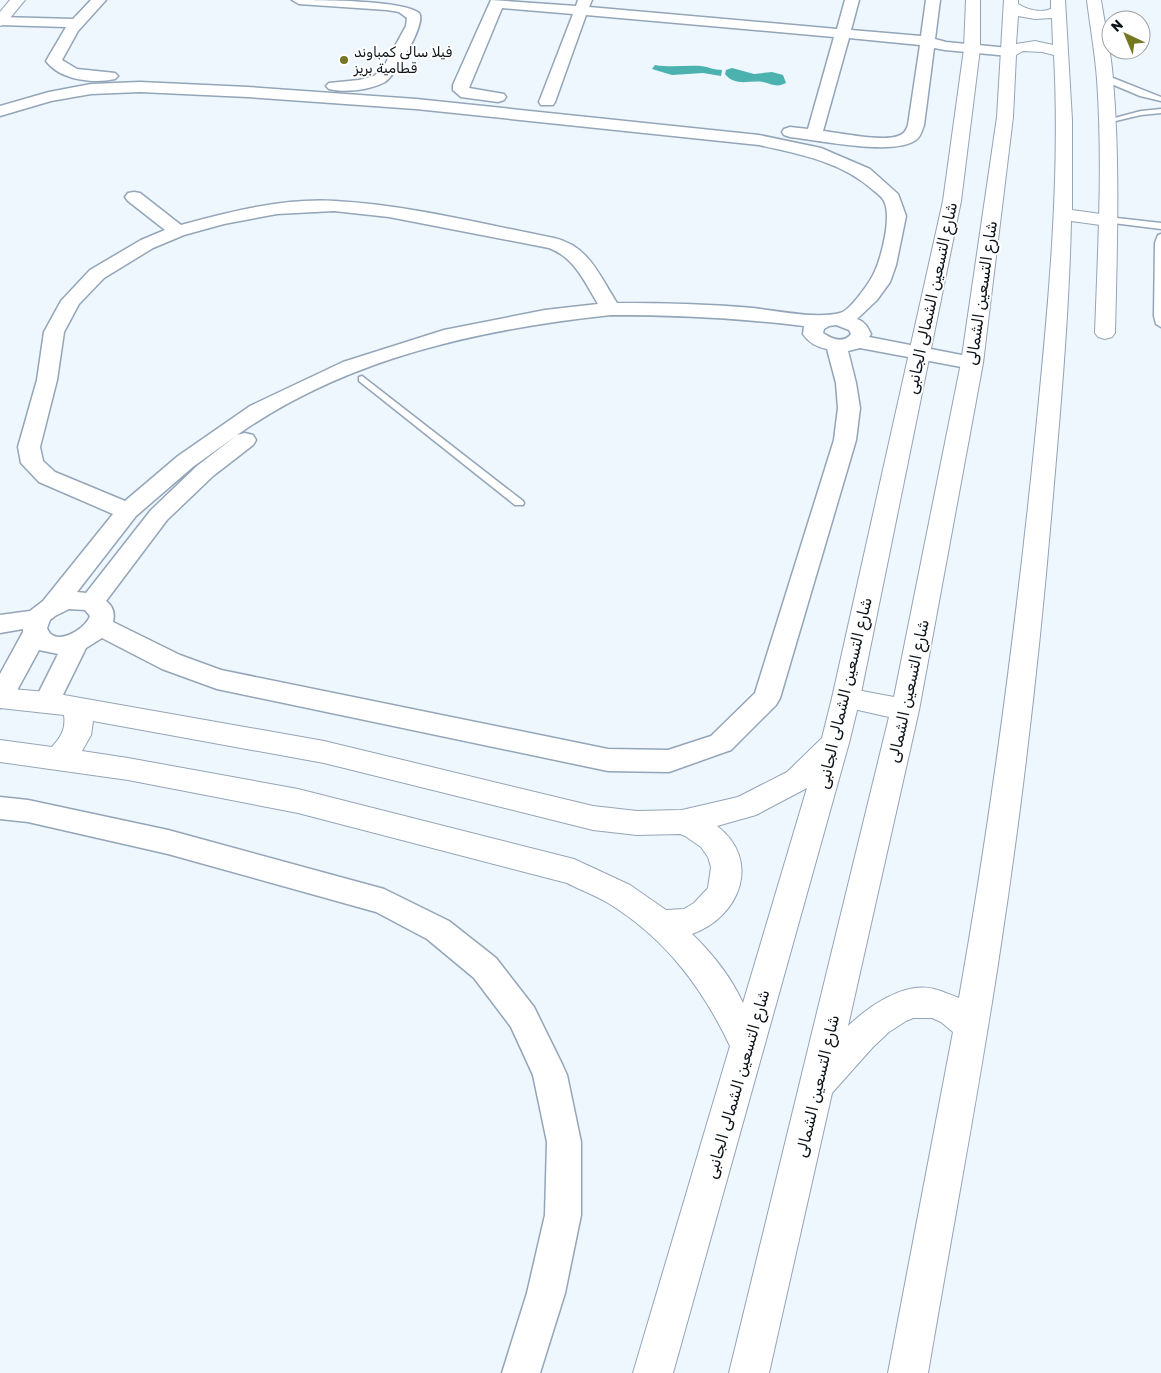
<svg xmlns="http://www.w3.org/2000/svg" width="1161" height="1373" font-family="Rubik,'Noto Naskh Arabic',sans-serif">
	<rect width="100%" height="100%" fill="#eef6fe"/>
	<g fill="#4bb2b0">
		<path d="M655,65c16,3 31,0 46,1 8,1 13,4 21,4l-1,6 -18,-3 -31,2 -20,-6z"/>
		<path d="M732,68l22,6 18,-2 11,3 3,8c-9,5 -14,1 -23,-1 -14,-2 -28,5 -38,-8l1,-4z"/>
	</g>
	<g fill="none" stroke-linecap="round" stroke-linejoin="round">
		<g stroke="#93a5b8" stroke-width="3">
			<g id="service">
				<path d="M1102,76h6l53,21v4l-21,-5 -38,-16z"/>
				<path d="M1161,109v4l-20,2 -34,8 -4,-2 38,-10z"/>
				<path d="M1108,217l53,6v6l-56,-7v-4z"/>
				<path d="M1161,234v93l-5,-3 -2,-8 1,-73 3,-8z"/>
				<path d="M362,376l161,125 1,2 -1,2h-8l-156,-124v-4z"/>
			</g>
		</g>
		<g stroke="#93a5b8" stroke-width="3">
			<g id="minor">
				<path d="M91,0h15l-28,31 -16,29 15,9 38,4 3,3 -3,3c-21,5 -55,1 -69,-18l20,-34 -66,-2v-8l73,2z"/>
				<path d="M292,0c26,0 111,0 127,13 8,10 -24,63 -34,69 -15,8 -40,11 -56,7l-3,-3 3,-3 30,-3 15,-4 9,-8 23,-42 1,-8 -8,-6 -12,-2 -88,-6z"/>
				<path d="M491,0l85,6 2,-6h14l-3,7 248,22 8,-29h14l-8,30 70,6 5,-36h14l-5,39 11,3 63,6 5,1 2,3 -2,3 -5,1 -64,-6 -11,-2 -10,77c-2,5 -3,11 -7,14 -20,18 -99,1 -127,-2l-6,-2 -2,-3 2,-3 6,-2 18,2 26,-92 -248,-22 -31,87 -2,3h-12l-2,-3 34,-88 -71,-6 -33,80 35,6 2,3 -2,3 -6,2 -37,-5 -8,-7v-5zM849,38l71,7 -12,80c-2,6 -4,9 -10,11 -15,6 -57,-3 -75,-5z"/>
				<path d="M140,82l108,5 168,12 343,36 62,13 49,21 28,25 8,22 -10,49 -6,17 -13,18 -20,19c8,3 10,7 14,15l-2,3 103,20 7,2 3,4 -3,4 -7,2 -112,-21 -12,3 8,32 4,25 -4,32 -76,258 -4,7 -45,45 -62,22 -61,-1 -391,-82 -55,-20 -60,-31 -16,10 -30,61 -9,3 -9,-3 -4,-7 24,-48 -19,-4 -30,55 -9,3v-34l23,-42v-3l-23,4v-18l30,-4 13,-10 70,-87 -74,-32 -18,-19 -3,-16 19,-67 7,-48 17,-31 29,-31 51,-30 24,-10 -37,-29 -3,-4 3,-4 6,-1 6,1 41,32c50,-14 103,-27 154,-24 74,4 147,23 219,37 35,8 45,37 63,65 46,0 91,1 136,5 25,3 63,11 87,5 10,-2 31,-32 35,-42 7,-16 17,-55 9,-70 -2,-4 -7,-8 -11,-11 -31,-28 -73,-36 -114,-45l-343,-36 -168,-12 -108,-5 -49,2 -40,7 -51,15v-10l49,-14 42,-8zM334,211l55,6 160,31c26,10 35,33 49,56l-53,6 -101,20 -101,32 -93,44 -72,50 -53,45 -70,-29 -12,-11 -3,-14 17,-67 7,-48 15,-28 25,-26 49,-30 31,-13 40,-11 53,-10zM611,315c65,0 129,3 193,11l-1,8c6,9 14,13 24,15l9,34 2,25 -4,32 -79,253 -44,43 -43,14 -60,-1 -387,-79 -41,-15 -67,-33c2,-8 0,-16 -7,-21l61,-81 46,-44 40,-31 3,-5 -3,-5 -8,-2 -8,2c110,-77 243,-106 374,-120zM836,325l13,5 2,4c-8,10 -19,5 -28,-1l1,-4 5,-3zM236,436l-39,30 -46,44 -65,83 -9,-1 59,-76 58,-50zM69,609l16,1 5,6c-5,14 -36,32 -43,12l3,-8 5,-4z"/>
				<path d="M0,797l28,3 140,30 216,59 65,32 47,37 38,49 28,57 5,11 14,67v73l-16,78 -25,80h-38l25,-80 18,-78 2,-73 -14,-67 -22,-48 -37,-49 -47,-39 -51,-27 -208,-58 -140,-32 -28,-3z"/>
			</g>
		</g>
		<g stroke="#93a5b8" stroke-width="2">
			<g id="tertiary">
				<path d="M10,0h15l-20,24 -5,2v-14z"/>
				<path d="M966,0h14v49l-19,152 -101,497 -11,45 -176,630h-40l97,-327c-28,-59 -65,-108 -122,-143 -13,-8 -28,-13 -41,-20l-269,-70 -170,-33 -128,-18v-22l52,7c9,-10 14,-18 12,-32l-64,-7v-20l47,4 277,49 269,65 44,5 45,-1 56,-13 49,-25 35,-34 10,-40 111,-497 21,-152zM93,721l231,42 269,67 44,5 43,-1 5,2 16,11 7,10 3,10 -3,21 -14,15 -10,6 -18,1 -36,-25 -56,-26 -276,-70 -170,-31 -46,-7 9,-16zM807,788l-64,215c-12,-26 -31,-50 -51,-69 48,-17 70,-74 25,-108l39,-11z"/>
				<path d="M1087,0h14c4,26 10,52 12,79 7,84 4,169 2,254l-3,4 -7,2 -7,-2 -3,-4c3,-84 8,-170 2,-254 -2,-27 -7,-53 -10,-79z"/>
			</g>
		</g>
		<g stroke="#93a5b8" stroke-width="2">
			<path id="primary" d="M1004,0h14v4c10,6 22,9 33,5v-9h14l7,120v90l43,6 2,4 -2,4 -7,2 -37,-5c-2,91 -10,182 -18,274 -13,157 -31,313 -55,469 -21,137 -47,273 -70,409h-40l65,-341 -12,-10 -9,-4h-19l-7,3 -17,11 -16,15 -41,46 -63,280h-40l160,-656 -53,-12 -4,-7 4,-7 10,-3 48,9 67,-334 36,-246zM1018,16l17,3 17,-1 1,27 -18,-4 -19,3zM1023,51l19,1 12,3c7,132 -7,265 -20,395 -19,184 -43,367 -75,548 -8,-3 -17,-7 -25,-9 -30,-8 -66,18 -86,37l71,-316 64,-347 30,-246 3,-62z"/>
		</g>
		<use href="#service" fill="#fff" fill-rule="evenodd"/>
		<use href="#minor" fill="#fff" fill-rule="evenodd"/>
		<use href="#tertiary" fill="#fff" fill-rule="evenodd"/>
		<use href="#primary" fill="#fff" fill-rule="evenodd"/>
	</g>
	<circle fill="#747820" stroke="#fff" stroke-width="2" cx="344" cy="60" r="5"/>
	<g text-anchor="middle" stroke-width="4" stroke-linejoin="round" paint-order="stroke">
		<g font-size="14" fill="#0c1319" stroke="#fff" text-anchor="start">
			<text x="354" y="57">فيلا سالى كمباوند<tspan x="354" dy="16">قطامية بريز</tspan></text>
		</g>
		<g font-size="16" fill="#0c1319" stroke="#fff">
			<text transform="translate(981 293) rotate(-82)" y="6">شارع التسعين الشمالى</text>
			<text transform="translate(931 298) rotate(-78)" y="6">شارع التسعين الشمالى الجانبى</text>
			<text transform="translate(908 691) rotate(-78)" y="6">شارع التسعين الشمالى</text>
			<text transform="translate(844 693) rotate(-77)" y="6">شارع التسعين الشمالى الجانبى</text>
			<text transform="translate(737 1084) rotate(-74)" y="6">شارع التسعين الشمالى الجانبى</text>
			<text transform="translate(817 1086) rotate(-77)" y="6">شارع التسعين الشمالى</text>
		</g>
	</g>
	<g transform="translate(1126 35) rotate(316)"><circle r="24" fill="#ffffff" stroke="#9ea1a3"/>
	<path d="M0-4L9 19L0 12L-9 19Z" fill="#747820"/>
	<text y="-8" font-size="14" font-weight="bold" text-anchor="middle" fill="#0c1319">N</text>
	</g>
</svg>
